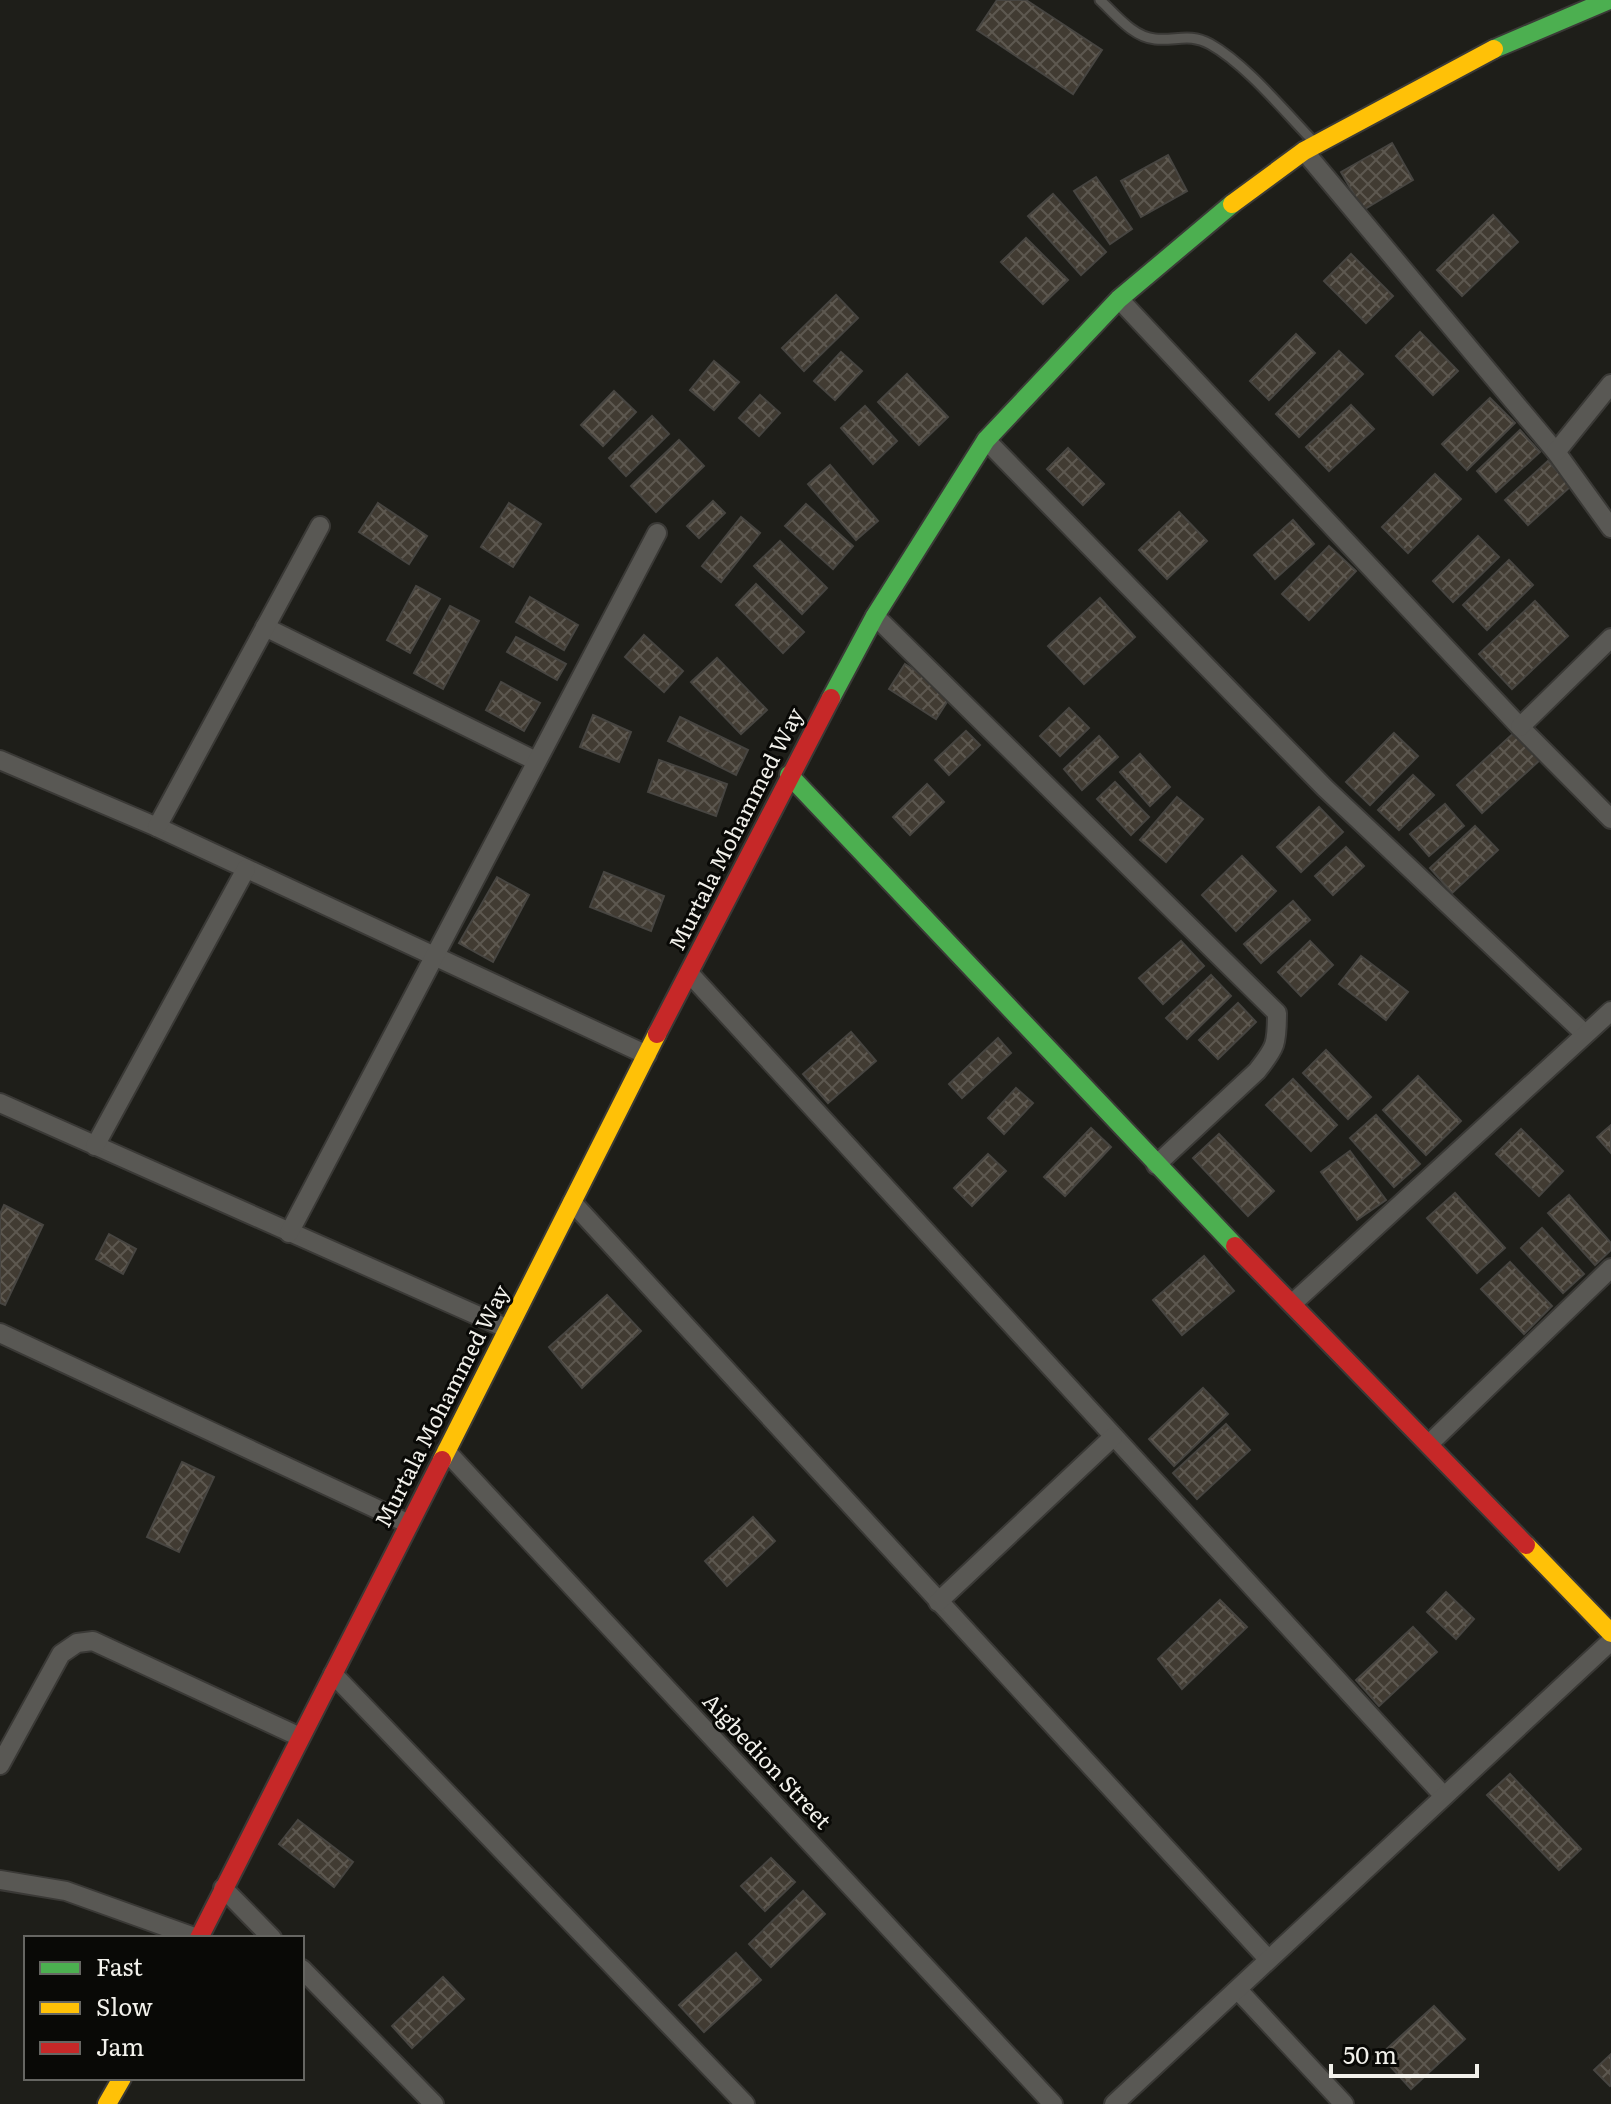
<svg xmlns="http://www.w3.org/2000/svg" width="1611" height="2104" font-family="Literata,serif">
	<defs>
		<pattern id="building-cross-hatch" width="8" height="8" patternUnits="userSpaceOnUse" patternTransform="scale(2)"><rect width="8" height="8" fill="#413b32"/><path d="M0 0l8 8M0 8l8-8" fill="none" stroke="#5d5850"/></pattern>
	</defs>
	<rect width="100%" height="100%" fill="#1e1e19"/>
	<g fill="url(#building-cross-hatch)" stroke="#474541" stroke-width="2">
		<path d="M997,0h29l76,50 -29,44 -96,-64z"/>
		<path d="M1392,143l21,37 -50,30 -22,-38z"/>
		<path d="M1168,155l19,36 -46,26 -20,-36z"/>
		<path d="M1096,177l36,52 -22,15 -36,-53z"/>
		<path d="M1053,194l53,58 -25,23 -53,-59z"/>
		<path d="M1493,215l25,27 -56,54 -25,-26z"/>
		<path d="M1026,238l42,42 -25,24 -42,-42z"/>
		<path d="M1351,254l42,42 -27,27 -42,-42z"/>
		<path d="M836,295l22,23 -54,53 -22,-23z"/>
		<path d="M1420,332l38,39 -25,24 -37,-39z"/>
		<path d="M1296,334l19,19 -46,47 -19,-19z"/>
		<path d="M1339,351l24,23 -64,63 -23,-23z"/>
		<path d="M841,352l21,19 -27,29 -21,-19z"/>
		<path d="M714,361l25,21 -25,28 -24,-20z"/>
		<path d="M907,374l41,43 -29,28 -41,-43z"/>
		<path d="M614,391l22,21 -33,34 -22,-21z"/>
		<path d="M760,395l20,18 -21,23 -20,-18z"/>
		<path d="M1490,398l25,25 -48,47 -25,-26z"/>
		<path d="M1351,405l23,24 -45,42 -23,-24z"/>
		<path d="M865,406l32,35 -24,23 -32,-36z"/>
		<path d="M652,416l17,18 -43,42 -17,-18z"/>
		<path d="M1520,430l20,22 -44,40 -19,-21z"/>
		<path d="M679,440l25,26 -48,46 -25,-26z"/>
		<path d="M1068,448l36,36 -21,21 -36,-36z"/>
		<path d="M1548,461l23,25 -43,39 -23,-25z"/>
		<path d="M830,465l48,56 -22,19 -48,-56z"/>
		<path d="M1435,474l26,25 -53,54 -26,-26z"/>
		<path d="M713,501l12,12 -26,25 -12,-12z"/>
		<path d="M378,503l49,33 -18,28 -50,-32z"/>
		<path d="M509,503l32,21 -28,43 -32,-20z"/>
		<path d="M806,504l47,42 -20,23 -48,-43z"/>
		<path d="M1179,512l28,29 -40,38 -28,-29z"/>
		<path d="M741,517l19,16 -39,49 -19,-16z"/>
		<path d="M1293,520l21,24 -39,35 -21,-24z"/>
		<path d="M1478,536l21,21 -46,45 -20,-21z"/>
		<path d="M780,541l47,47 -25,26 -48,-48z"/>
		<path d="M1329,546l27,25 -47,49 -27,-26z"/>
		<path d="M1509,560l24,25 -46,45 -24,-25z"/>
		<path d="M756,584l48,48 -21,21 -47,-48z"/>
		<path d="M416,586l24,13 -30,54 -23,-13z"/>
		<path d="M530,597l48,28 -14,25 -48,-28z"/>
		<path d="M1100,598l35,39 -51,47 -36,-38z"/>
		<path d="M1535,601l33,35 -56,53 -33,-35z"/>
		<path d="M450,606l29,15 -36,68 -29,-16z"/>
		<path d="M644,635l39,36 -19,21 -39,-35z"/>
		<path d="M516,637l50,27 -9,16 -50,-28z"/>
		<path d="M717,658l50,52 -26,24 -50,-52z"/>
		<path d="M905,664l47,30 -16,25 -47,-30z"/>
		<path d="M501,682l39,21 -16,28 -38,-21z"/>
		<path d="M1069,708l20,20 -29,28 -20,-20z"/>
		<path d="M593,715l38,17 -12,30 -39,-15z"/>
		<path d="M680,717l68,33 -12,25 -68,-34z"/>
		<path d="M966,731l14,14 -31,30 -14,-15z"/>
		<path d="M1516,731l25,28 -59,54 -25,-28z"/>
		<path d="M1394,733l24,23 -48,49 -24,-23z"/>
		<path d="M1099,736l19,21 -36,33 -18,-21z"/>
		<path d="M1140,754l30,33 -20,19 -30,-34z"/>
		<path d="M659,760l68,24 -11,32 -68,-24z"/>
		<path d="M1413,775l21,20 -35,35 -21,-20z"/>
		<path d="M1115,782l34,35 -18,18 -34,-36z"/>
		<path d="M927,784l17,18 -34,33 -17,-18z"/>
		<path d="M1177,797l26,22 -37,43 -26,-22z"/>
		<path d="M1445,804l19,22 -35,30 -19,-22z"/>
		<path d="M1319,807l24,25 -42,40 -24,-25z"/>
		<path d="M1475,826l23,24 -46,43 -22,-25z"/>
		<path d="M1346,847l18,19 -31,29 -18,-19z"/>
		<path d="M1242,856l34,35 -40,40 -34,-36z"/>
		<path d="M604,872l60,24 -13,35 -61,-24z"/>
		<path d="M497,877l32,18 -36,67 -34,-19z"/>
		<path d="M1293,901l17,19 -49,43 -17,-19z"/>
		<path d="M1181,941l23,25 -41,38 -24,-26z"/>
		<path d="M1310,941l23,24 -32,31 -23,-24z"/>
		<path d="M1361,956l47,36 -22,28 -47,-36z"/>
		<path d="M1211,975l20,21 -44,43 -21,-21z"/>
		<path d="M1238,1003l18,19 -38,37 -19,-19z"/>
		<path d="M851,1032l25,29 -48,42 -25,-29z"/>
		<path d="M998,1038l13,15 -49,45 -13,-14z"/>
		<path d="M1326,1050l45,47 -23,22 -45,-46z"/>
		<path d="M1418,1076l43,45 -35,34 -43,-45z"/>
		<path d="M1293,1079l44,46 -26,26 -45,-46z"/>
		<path d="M1016,1088l17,15 -29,31 -16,-16z"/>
		<path d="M1376,1115l44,49 -26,23 -44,-49z"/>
		<path d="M1611,1125v28l-14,-16z"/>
		<path d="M1091,1128l20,19 -46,49 -21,-19z"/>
		<path d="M1521,1129l42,42 -24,25 -43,-42z"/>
		<path d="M1219,1134l55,57 -26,25 -55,-58z"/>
		<path d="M1350,1151l36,49 -29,20 -36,-48z"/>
		<path d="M988,1154l18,17 -34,35 -18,-18z"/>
		<path d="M1455,1193l50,55 -28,25 -50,-55z"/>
		<path d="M1569,1195l42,48v7l-16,15 -47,-52z"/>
		<path d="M4,1205l39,20 -38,80 -5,-2v-89z"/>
		<path d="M1542,1228l42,46 -21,19 -42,-45z"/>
		<path d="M109,1234l27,15 -13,25 -27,-15z"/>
		<path d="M1204,1256l30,35 -52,44 -29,-35z"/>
		<path d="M1510,1262l42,44 -28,28 -43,-45z"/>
		<path d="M607,1295l34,36 -59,57 -33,-41z"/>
		<path d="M1203,1388l25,26 -54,52 -25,-27z"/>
		<path d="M1226,1424l24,26 -53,49 -24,-26z"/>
		<path d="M182,1462l32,15 -35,75 -32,-15z"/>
		<path d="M753,1517l22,24 -48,45 -22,-25z"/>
		<path d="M1446,1592l28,27 -18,20 -29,-27z"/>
		<path d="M1220,1600l27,27 -65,62 -24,-30z"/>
		<path d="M1413,1627l24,25 -58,54 -23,-26z"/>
		<path d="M1510,1774l71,75 -22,21 -72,-75z"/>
		<path d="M298,1820l55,42 -19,25 -55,-43z"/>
		<path d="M771,1858l24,24 -30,29 -24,-25z"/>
		<path d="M803,1891l22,23 -54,53 -22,-23z"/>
		<path d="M736,1953l25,27 -57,52 -25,-27z"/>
		<path d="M443,1977l21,22 -52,49 -20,-22z"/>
		<path d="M1434,2006l31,33 -54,50 -31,-34z"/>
		<path d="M1611,2054v31l-1,1 -16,-16z"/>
	</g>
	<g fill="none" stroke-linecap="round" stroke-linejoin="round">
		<g stroke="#3a3936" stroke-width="13">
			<path id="lane" d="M1100,0c16,15 33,37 55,39 21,2 35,-6 55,5 36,20 75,68 104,98"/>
		</g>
		<g stroke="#3a3936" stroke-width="22">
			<g id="street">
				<path d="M1304,151l252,301 55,76"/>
				<path d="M1119,299l401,428 91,92"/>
				<path d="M986,440l339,348 260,246"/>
				<path d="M1556,452l55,-68"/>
				<path d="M875,616l402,397c0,31 -1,34 -20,58l-101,94"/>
				<path d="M265,627l271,134"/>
				<path d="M1520,727l91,-89"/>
				<path d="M0,760l157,67 490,228"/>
				<path d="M157,827l163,-301"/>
				<path d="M689,973l754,822"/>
				<path d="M0,1103l508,226"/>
				<path d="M95,1146l151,-277"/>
				<path d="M572,1202l696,757"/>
				<path d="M289,1233l368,-700"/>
				<path d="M1293,1303l318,-292"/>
				<path d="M0,1333l409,191"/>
				<path d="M1429,1444l182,-176"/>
				<path d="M446,1451l607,653"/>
				<path d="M938,1602l175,-165"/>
				<path d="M333,1674l412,430"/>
				<path d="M0,1765l61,-111 16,-11 16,-2 207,96"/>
				<path d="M0,1880l66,11 131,47"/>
				<path d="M223,1888l49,50"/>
				<path d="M302,1969l132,135"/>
				<path d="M1238,1990l106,114"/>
				<path d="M1114,2104l497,-463"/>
			</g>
		</g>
		<g stroke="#3a3936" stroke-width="22">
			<g id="fast">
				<path d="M1494,49l115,-49"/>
				<path d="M831,698l44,-82 111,-176 133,-141 113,-95"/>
				<path d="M789,775l446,471"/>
			</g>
		</g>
		<g stroke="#3a3936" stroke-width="22">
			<g id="slow">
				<path d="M1232,204l72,-53 190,-102"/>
				<path d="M442,1460l215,-426"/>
				<path d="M1526,1545l85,88"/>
				<path d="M107,2104l15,-26"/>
			</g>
		</g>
		<g stroke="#3a3936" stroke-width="22">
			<g id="jam">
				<path d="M657,1034l174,-336"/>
				<path d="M1235,1246l291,299"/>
				<path d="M199,1938l243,-478"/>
			</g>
		</g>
		<use href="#lane" stroke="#595854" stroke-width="9"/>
		<use href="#street" stroke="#595854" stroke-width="18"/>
		<use href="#fast" stroke="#4caf50" stroke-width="18"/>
		<use href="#slow" stroke="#ffc107" stroke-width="18"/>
		<use href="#jam" stroke="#c62828" stroke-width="18"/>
	</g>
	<g text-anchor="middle" stroke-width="6" stroke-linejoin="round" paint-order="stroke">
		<g font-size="22" fill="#f2f1eb" stroke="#090906">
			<text transform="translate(736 829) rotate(-63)" y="8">Murtala Mohammed Way</text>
			<text transform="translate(442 1406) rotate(-63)" y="8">Murtala Mohammed Way</text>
			<text transform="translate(767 1761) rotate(47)" y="8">Aigbedion Street</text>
		</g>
	</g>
	<rect x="24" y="1936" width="280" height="144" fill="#090906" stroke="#666662" stroke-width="2"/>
	<rect x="40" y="1962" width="40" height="12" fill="#4caf50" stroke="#666662" stroke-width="2"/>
	<text x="96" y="1976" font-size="24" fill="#f2f1eb">Fast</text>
	<rect x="40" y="2002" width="40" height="12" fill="#ffc107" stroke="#666662" stroke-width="2"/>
	<text x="96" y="2016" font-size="24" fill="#f2f1eb">Slow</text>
	<rect x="40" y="2042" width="40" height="12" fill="#c62828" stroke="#666662" stroke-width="2"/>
	<text x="96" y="2056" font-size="24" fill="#f2f1eb">Jam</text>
	<path d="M1331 2064v12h146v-12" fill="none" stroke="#f2f1eb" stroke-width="4"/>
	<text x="1343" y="2064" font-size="24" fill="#f2f1eb" stroke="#090906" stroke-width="6" paint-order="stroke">50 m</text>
</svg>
